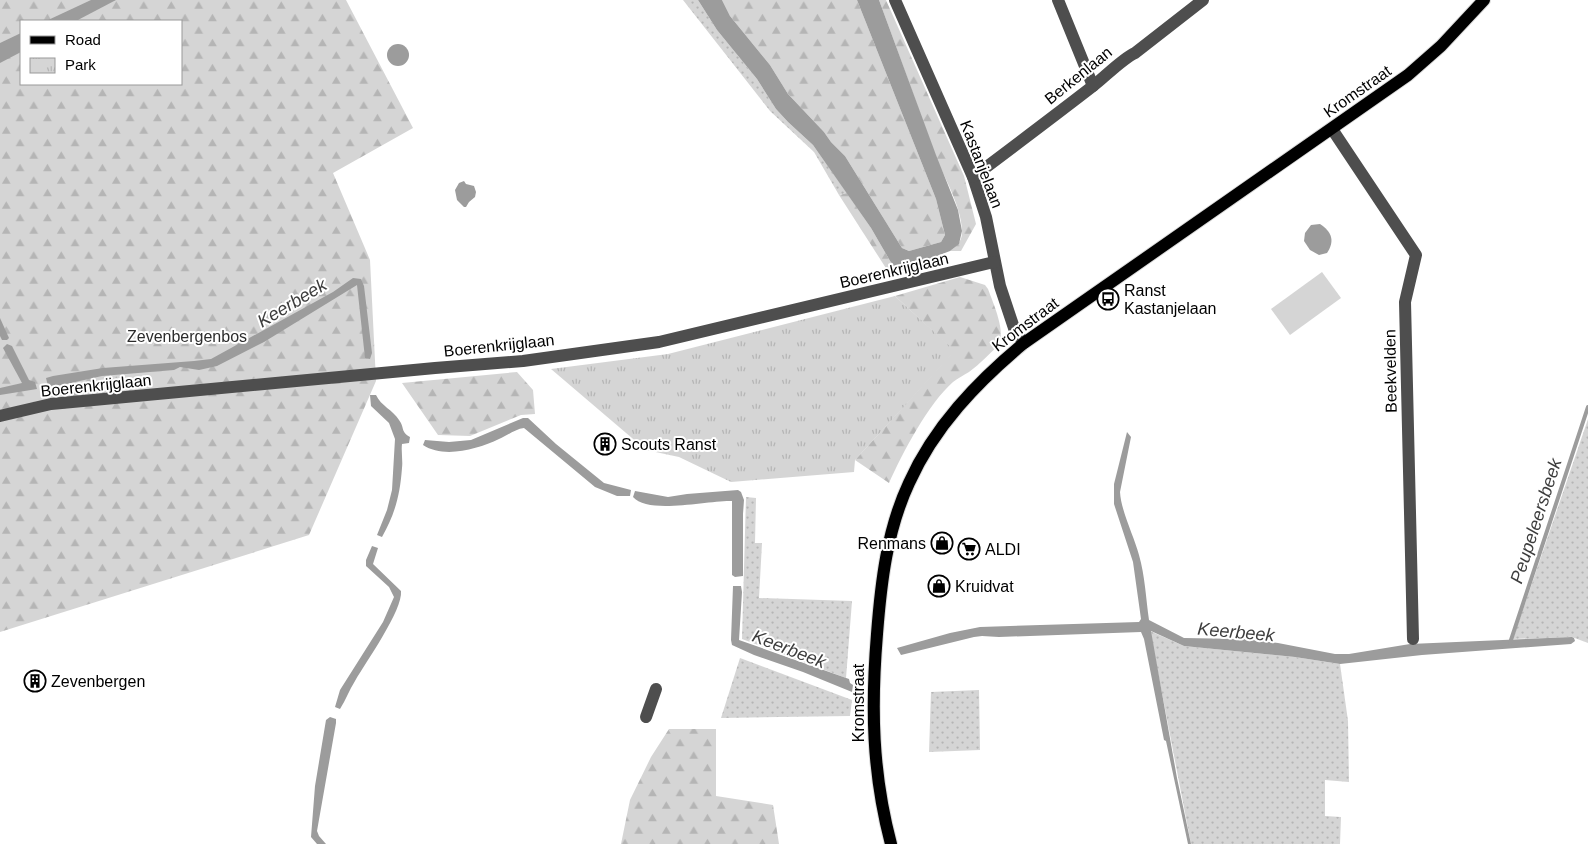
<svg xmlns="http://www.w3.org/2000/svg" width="1588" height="844" font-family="Arial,sans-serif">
	<defs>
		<pattern id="grass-dots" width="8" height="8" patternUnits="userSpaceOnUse" patternTransform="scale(1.25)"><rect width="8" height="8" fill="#d5d5d5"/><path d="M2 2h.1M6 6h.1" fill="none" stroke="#b5b5b5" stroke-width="1.8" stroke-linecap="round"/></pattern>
		<pattern id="forest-firs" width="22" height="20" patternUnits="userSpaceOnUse" patternTransform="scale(1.25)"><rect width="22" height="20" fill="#d5d5d5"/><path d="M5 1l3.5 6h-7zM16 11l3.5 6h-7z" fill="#b5b5b5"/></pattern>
		<pattern id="park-tufts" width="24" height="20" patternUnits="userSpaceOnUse" patternTransform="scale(1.25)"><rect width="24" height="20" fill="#d5d5d5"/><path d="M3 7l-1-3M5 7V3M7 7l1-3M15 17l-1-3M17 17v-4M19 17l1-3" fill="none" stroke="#b5b5b5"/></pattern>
	</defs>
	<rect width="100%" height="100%" fill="#fff"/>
	<g fill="url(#grass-dots)">
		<path d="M683,0h15l19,30 40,49 19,30 12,13 25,23 34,48 -8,2 -25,-43 -44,-41z"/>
		<path d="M1588,419v224l-16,-6 -59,2z"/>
		<path d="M746,497l10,1 -1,45h7l-3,55 93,3 -6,77 -104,-39z"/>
		<path d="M1150,631l34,15 111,11 45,7 8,57 1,61 -24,-2v36l16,1 -1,27h-149z"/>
		<path d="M740,658l112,42 -2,16 -129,2z"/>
		<path d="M979,690l1,60 -51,2 2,-60z"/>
	</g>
	<g fill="url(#forest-firs)" fill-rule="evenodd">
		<path d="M0,0h346l67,128 -80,45 37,87 6,121 -67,154 -309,97zM21,21h160v63h-160z"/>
		<path d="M722,0h135l79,199 9,36 -4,7 -32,9 -7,-3 -57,-92 -14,-14 -7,-10 -36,-38 -18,-29 -40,-49z"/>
		<path d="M879,0h7l78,176 12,48 -15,27h-11c8,-6 13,-11 12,-22 -2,-26 -18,-51 -27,-75 -19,-51 -37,-103 -56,-154z"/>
		<path d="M847,193l24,35 22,38 4,1 27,-6h13l-38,15h-8l-52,-81z"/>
		<path d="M960,277l25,8 3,4c5,14 19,44 10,57 -9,8 -18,18 -29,26 -5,3 -11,6 -16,10 -25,22 -50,70 -64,101l-34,-23 99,-109 -59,-55z"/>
		<path d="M517,372l16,18 2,24 -14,1 -51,21 -32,-1 -36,-52z"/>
		<path d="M669,729h47v67l57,9 6,39h-158l9,-44 21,-43z"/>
	</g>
	<path fill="url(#park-tufts)" d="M895,296l60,55 -100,109 -1,12 -123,10 -52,-25 -33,-7 -95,-81 117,-15z"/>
	<path fill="#d5d5d5" d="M1322,272l19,26 -51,37 -19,-26z"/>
	<g fill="#9c9c9c">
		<path d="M91,0h25l-40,21h-30z"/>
		<path d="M698,0h24l8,16 40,49 18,29 36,38 7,10 14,14 57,92 7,3 32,-9 4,-7 -9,-36 -79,-199h22l57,155 22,55 4,21 -3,13 -9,7 -26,10 -27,6 -4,-1 -22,-38 -58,-83 -25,-23 -12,-13 -19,-30 -40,-49z"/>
		<path d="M21,33v19l-21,11v-20z"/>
		<circle cx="398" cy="55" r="11"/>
		<path d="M464,181l2,3 8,2 2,6 -1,5 -6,5 -3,5h-2l-7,-7 -2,-10 4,-7z"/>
		<path d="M1320,224c12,8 15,17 7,29l-8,2 -9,-5 -6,-9 1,-8 6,-8z"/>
		<path d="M353,278l8,1 3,7 8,67 -2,6 -5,-1 -8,-73 -93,57 -47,24 -18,4 -19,-3 -6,3 -72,6 -40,9 -14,1 -2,-8 7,-2 50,-8 91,-7 17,-2 122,-67z"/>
		<path d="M0,318l9,20 -2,2h-5l-2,-4z"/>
		<path d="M7,344l5,2 17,34 6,2 2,7 -37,6v-7l22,-5 -19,-35z"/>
		<path d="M370,395h6c5,11 17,15 23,25 6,8 1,11 11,17l-1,6 -7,1c-1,8 1,16 0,24 -2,27 -7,46 -20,69l-5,-2 10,-25 5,-20 3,-51 -6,-16 -18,-17z"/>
		<path d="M523,418h5l28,26 48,39 27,7 -1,6h-13l-22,-9 -71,-59c-9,1 -17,8 -25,11 -21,10 -55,20 -76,6l2,-5 24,2 22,-2z"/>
		<path d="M1127,432l4,5 -11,55c1,19 14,44 19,63 6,21 7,44 10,65l35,18 59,1 35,4 57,11h14l61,-10 162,-7 2,1 1,3 -4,3 -149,11 -82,9 -45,-7 -111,-11 -33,-15 26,147 14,66h-3l-22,-103 -2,-1 -20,-101 -3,-7 -142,5 -17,-1 -8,1 -73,18 -4,-7 53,-15 30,-6 159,-5 2,-3 -8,-57 -19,-58v-20z"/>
		<path d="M738,490l3,2 3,8 -1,14v62l-8,1 -3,-2v-74c-23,-1 -84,14 -99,-4l2,-6 33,6 19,-3z"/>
		<path d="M372,546l6,2 -5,16 28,27c2,19 -35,71 -46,90 -6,9 -9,19 -15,28l-5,-2 5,-17 43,-68 11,-25 -5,-10 -23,-21v-6z"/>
		<path d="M733,586h8l1,6 -3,48 110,39 1,4 3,2 -1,7 -49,-20 -49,-17 -22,-10 -1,-5z"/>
		<path d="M330,717l6,2v4l-19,108 2,5 7,8h-9l-6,-7 4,-51 11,-66z"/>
	</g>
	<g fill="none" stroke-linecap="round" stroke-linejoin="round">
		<path stroke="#9c9c9c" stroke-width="4" d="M1510,643l78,-236"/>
		<g stroke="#dbdbdb" stroke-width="14">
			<path id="major" d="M891,844c-19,-72 -20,-137 -14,-210 4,-52 10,-104 32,-151 25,-56 68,-101 115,-140l384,-268 33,-29 43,-46"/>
		</g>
		<g stroke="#4e4e4e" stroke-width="12">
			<path d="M895,0l78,177 13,40 14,69 15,45 9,12"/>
			<path d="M1058,0l35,86"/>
			<path d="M1332,129l84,126 -11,47 8,337"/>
			<path d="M973,177c40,-30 80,-60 120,-91 12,-9 29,-27 42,-33l68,-53"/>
			<path d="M0,416l51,-12 384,-36 88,-7 136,-19 335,-80"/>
			<path d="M646,717l10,-28"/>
		</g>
		<use href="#major" stroke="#000" stroke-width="12"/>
	</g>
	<defs>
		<g id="bus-ring" transform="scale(1.125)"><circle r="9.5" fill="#fff" stroke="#000" stroke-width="1.5"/><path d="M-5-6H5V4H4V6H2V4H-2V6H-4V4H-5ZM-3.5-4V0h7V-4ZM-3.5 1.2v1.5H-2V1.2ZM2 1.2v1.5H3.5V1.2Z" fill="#000"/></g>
		<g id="building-ring" transform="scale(1.125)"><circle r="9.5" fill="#fff" stroke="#000" stroke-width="1.5"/><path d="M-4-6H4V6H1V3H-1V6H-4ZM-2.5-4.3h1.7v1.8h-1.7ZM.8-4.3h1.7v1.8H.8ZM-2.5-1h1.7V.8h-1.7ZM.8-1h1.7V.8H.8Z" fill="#000"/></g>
		<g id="shop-ring" transform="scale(1.125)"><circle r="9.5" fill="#fff" stroke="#000" stroke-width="1.5"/><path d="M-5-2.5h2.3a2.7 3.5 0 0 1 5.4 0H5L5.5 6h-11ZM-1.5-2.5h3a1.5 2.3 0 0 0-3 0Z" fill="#000"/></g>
		<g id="supermarket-ring" transform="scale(1.125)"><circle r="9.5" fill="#fff" stroke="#000" stroke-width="1.5"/><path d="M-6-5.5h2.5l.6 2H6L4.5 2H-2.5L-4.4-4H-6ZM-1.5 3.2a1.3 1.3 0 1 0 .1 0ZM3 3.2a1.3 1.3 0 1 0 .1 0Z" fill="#000"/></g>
	</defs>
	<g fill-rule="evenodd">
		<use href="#bus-ring" x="1108" y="299"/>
		<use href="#building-ring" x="605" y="444"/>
		<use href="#shop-ring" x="942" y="543"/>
		<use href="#supermarket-ring" x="969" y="549"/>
		<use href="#shop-ring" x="939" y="586"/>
		<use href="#building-ring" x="35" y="681"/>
	</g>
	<g text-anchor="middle" stroke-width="4" stroke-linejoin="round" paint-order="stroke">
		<g font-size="16" fill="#000" stroke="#fff">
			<text transform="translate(1078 75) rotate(-39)" y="6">Berkenlaan</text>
			<text transform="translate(1357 91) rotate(-35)" y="6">Kromstraat</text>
			<text transform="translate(982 164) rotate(69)" y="6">Kastanjelaan</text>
			<text transform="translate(894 270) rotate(-13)" y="6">Boerenkrijglaan</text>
			<text transform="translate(1025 324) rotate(-37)" y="6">Kromstraat</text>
			<text transform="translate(499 345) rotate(-6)" y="6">Boerenkrijglaan</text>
			<text transform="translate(1390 371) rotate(-91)" y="6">Beekvelden</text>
			<text transform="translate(96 385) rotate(-6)" y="6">Boerenkrijglaan</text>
			<text transform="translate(858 703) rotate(-90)" y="6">Kromstraat</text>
		</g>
		<g font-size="16" fill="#000" stroke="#fff" text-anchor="start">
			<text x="1124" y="296">Ranst<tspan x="1124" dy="18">Kastanjelaan</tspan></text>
			<text x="621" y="450">Scouts Ranst</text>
			<text x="926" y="549" text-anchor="end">Renmans</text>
			<text x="985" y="555">ALDI</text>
			<text x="955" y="592">Kruidvat</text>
			<text x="51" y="687">Zevenbergen</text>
		</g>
		<g font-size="16" fill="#2c2c2c" stroke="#fff">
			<text x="187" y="342">Zevenbergenbos</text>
		</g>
		<g font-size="18" font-style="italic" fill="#3d3d3d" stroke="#fff">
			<text transform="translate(292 303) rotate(-31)" y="6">Keerbeek</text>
			<text transform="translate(1536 521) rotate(-72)" y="6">Peupeleersbeek</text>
			<text transform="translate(1236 632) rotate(5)" y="6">Keerbeek</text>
			<text transform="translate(789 649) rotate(21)" y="6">Keerbeek</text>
		</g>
	</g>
	<rect x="20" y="20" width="162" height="65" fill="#ffffff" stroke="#999999"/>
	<rect x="30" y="36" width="25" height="8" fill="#000000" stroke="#999999"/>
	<text x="65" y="45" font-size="15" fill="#000000">Road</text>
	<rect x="30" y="58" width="25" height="15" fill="url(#park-tufts)" stroke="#999999"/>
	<text x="65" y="70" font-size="15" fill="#000000">Park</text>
</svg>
